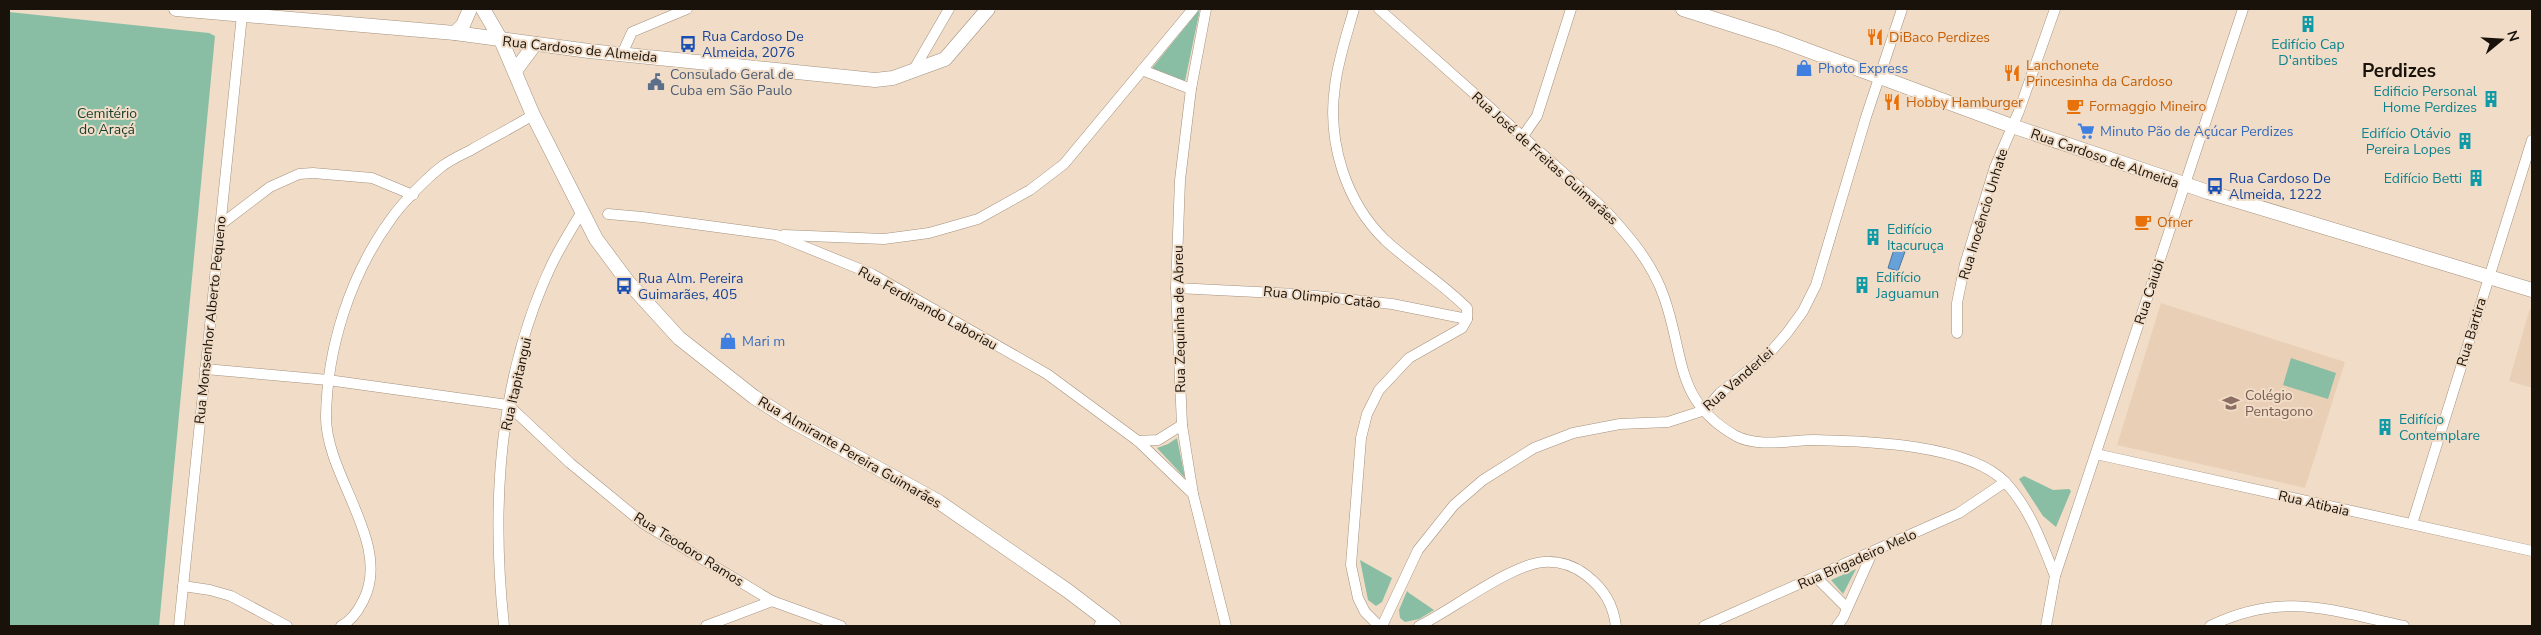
<svg xmlns="http://www.w3.org/2000/svg" width="2541" height="635" font-family="'Nunito Sans',sans-serif">
	<rect width="100%" height="100%" fill="#f1ddc7"/>
	<g fill="#e9cfb5">
		<path d="M2161,303l184,59 -40,126 -188,-43z"/>
		<path d="M2530,308l2,1v79l-23,-7z"/>
	</g>
	<g fill="#89bea5">
		<path d="M1200,9l-15,72 -33,-13z"/>
		<path d="M9,12l200,21 6,3 -56,590h-150z"/>
		<path d="M2291,358l45,15 -8,26 -45,-14z"/>
		<path d="M1177,438l8,40 -28,-30 11,-4z"/>
		<path d="M2024,476l29,14 16,-1 2,2 -15,36 -13,-11 -24,-37z"/>
		<path d="M1360,560l32,18 -10,24 -6,4 -8,-6z"/>
		<path d="M1856,569l-13,25 -12,-14z"/>
		<path d="M1407,591l2,2 25,17 -15,9 -14,3 -5,-4 -1,-8z"/>
	</g>
	<path fill="#66a1d9" stroke="#4f769b" d="M1895,246l11,3 -8,22 -10,-3z"/>
	<g fill="none" stroke-linecap="round" stroke-linejoin="round">
		<g stroke="#a4917d" stroke-width="11">
			<g id="minor">
				<path d="M1206,9l-15,80 -11,91 -4,108 6,137 11,69 33,132"/>
				<path d="M1354,9c-7,25 -16,51 -19,77 -8,55 10,115 50,154 26,24 57,43 82,68v11l-5,9 -53,30 -30,32 -12,24 -6,24 -10,127 7,33 7,14 14,14"/>
				<path d="M1379,9l224,199c25,27 49,54 61,89 21,59 10,104 72,139 23,12 54,4 78,4 51,1 156,4 192,43 24,26 36,60 49,93"/>
				<path d="M622,54l10,-22 55,-23"/>
				<path d="M1142,70l49,19"/>
				<path d="M913,71l36,-62"/>
				<path d="M1523,136l14,-20 34,-107"/>
				<path d="M608,214l34,3 134,18 96,39 175,100 91,67 55,53"/>
				<path d="M220,225l50,-38 29,-13 14,-1 59,5 41,17"/>
				<path d="M784,235l100,4 45,-6 49,-14 52,-29 34,-26 129,-155"/>
				<path d="M1176,288l121,6 95,10 75,15"/>
				<path d="M1957,333v-30l8,-39 30,-97 24,-56 36,-102"/>
				<path d="M205,369l123,11 180,25 62,58 74,61 128,77 69,25"/>
				<path d="M1138,441l20,-1 24,-15"/>
				<path d="M2096,454l436,97"/>
				<path d="M2412,524l120,-384"/>
				<path d="M1816,577l31,31"/>
				<path d="M183,586l27,4 21,6 56,30"/>
				<path d="M179,626l63,-611"/>
				<path d="M341,626c10,-5 17,-15 22,-25 30,-57 -37,-124 -37,-184 1,-69 24,-142 65,-198 10,-15 36,-41 50,-52 9,-7 20,-12 30,-17 21,-12 42,-23 62,-35"/>
				<path d="M504,626c-13,-121 -5,-249 47,-360 9,-19 20,-36 30,-53"/>
				<path d="M706,626l66,-25"/>
				<path d="M1099,626l5,-9"/>
				<path d="M1382,626l36,-76 36,-45 29,-25 51,-32 39,-15 47,-9 48,-2 37,-12 15,-17 48,-38 19,-22 16,-22 13,-26 50,-168 36,-108"/>
				<path d="M1419,626c33,-16 92,-62 125,-64 15,-1 30,4 42,13 18,14 27,29 30,51"/>
				<path d="M1704,626l255,-113 46,-31"/>
				<path d="M1837,626l6,-8 29,-65"/>
				<path d="M2046,626l9,-50 188,-567"/>
				<path d="M2210,626c73,-35 120,-16 194,0"/>
			</g>
		</g>
		<g stroke="#a4917d" stroke-width="15">
			<g id="secondary">
				<path d="M176,9l279,24 134,18 286,29 18,-2 52,-19 43,-50"/>
				<path d="M483,9l18,31 32,75 63,124 32,43 51,56 75,59 36,23 149,82 129,89 46,35"/>
				<path d="M1683,9l94,30 235,87 196,66 324,98"/>
				<path d="M455,33l8,-8 7,-16"/>
				<path d="M515,71l20,-27"/>
			</g>
		</g>
		<use href="#minor" stroke="#fff" stroke-width="10"/>
		<use href="#secondary" stroke="#fff" stroke-width="14"/>
	</g>
	<defs>
		<g id="building-bare" transform="scale(1.35)"><path d="M-4-6H4V6H1V3H-1V6H-4ZM-2.5-4.3h1.7v1.8h-1.7ZM.8-4.3h1.7v1.8H.8ZM-2.5-1h1.7V.8h-1.7ZM.8-1h1.7V.8H.8Z" fill="#0f9aa8" stroke="#f1ddc7" stroke-width="2.5" paint-order="stroke"/></g>
		<g id="restaurant-bare" transform="scale(1.35)"><path d="M-5-6h1v4h1v-4h1v4h1v-4h1v5L-1.5 .5V6h-2V.5L-5-1ZM5-6V6H3V1.5H1.5Q1.5-4 5-6Z" fill="#e8710a" stroke="#f1ddc7" stroke-width="2.5" paint-order="stroke"/></g>
		<g id="bus-bare" transform="scale(1.35)"><path d="M-5-6H5V4H4V6H2V4H-2V6H-4V4H-5ZM-3.5-4V0h7V-4ZM-3.5 1.2v1.5H-2V1.2ZM2 1.2v1.5H3.5V1.2Z" fill="#1a4fb4" stroke="#f1ddc7" stroke-width="2.5" paint-order="stroke"/></g>
		<g id="shop-bare" transform="scale(1.35)"><path d="M-5-2.5h2.3a2.7 3.5 0 0 1 5.4 0H5L5.5 6h-11ZM-1.5-2.5h3a1.5 2.3 0 0 0-3 0Z" fill="#3f7fe0" stroke="#f1ddc7" stroke-width="2.5" paint-order="stroke"/></g>
		<g id="civic-bare" transform="scale(1.35)"><path d="M-.6-6.5H3V-4.5H.6V-3L4-1V1h2V6H-6V1h2V-1L-.6-3ZM-1.2 2.5V6h2.4V2.5Z" fill="#5c6f8a" stroke="#f1ddc7" stroke-width="2.5" paint-order="stroke"/></g>
		<g id="cafe-bare" transform="scale(1.35)"><path d="M-5.5-4.5H6V0H3Q3 3.5 0 3.5H-2.5Q-5.5 3.5-5.5 0ZM3-3.2v2h1.7v-2ZM-6 4.5H4V6H-6Z" fill="#e8710a" stroke="#f1ddc7" stroke-width="2.5" paint-order="stroke"/></g>
		<g id="supermarket-bare" transform="scale(1.35)"><path d="M-6-5.5h2.5l.6 2H6L4.5 2H-2.5L-4.4-4H-6ZM-1.5 3.2a1.3 1.3 0 1 0 .1 0ZM3 3.2a1.3 1.3 0 1 0 .1 0Z" fill="#3f7fe0" stroke="#f1ddc7" stroke-width="2.5" paint-order="stroke"/></g>
		<g id="school-bare" transform="scale(1.35)"><path d="M0-5L7-2L0 1L-7-2ZM-4 1L0 2.5L4 1V4Q0 6-4 4Z" fill="#8d6e63" stroke="#f1ddc7" stroke-width="2.5" paint-order="stroke"/></g>
	</defs>
	<g fill-rule="evenodd">
		<use href="#building-bare" x="2308" y="24"/>
		<use href="#restaurant-bare" x="1875" y="37"/>
		<use href="#bus-bare" x="688" y="44"/>
		<use href="#shop-bare" x="1804" y="68"/>
		<use href="#restaurant-bare" x="2012" y="73"/>
		<use href="#civic-bare" x="656" y="82"/>
		<use href="#building-bare" x="2491" y="99"/>
		<use href="#restaurant-bare" x="1892" y="102"/>
		<use href="#cafe-bare" x="2075" y="106"/>
		<use href="#supermarket-bare" x="2086" y="131"/>
		<use href="#building-bare" x="2465" y="141"/>
		<use href="#building-bare" x="2476" y="178"/>
		<use href="#bus-bare" x="2215" y="186"/>
		<use href="#cafe-bare" x="2143" y="222"/>
		<use href="#building-bare" x="1873" y="237"/>
		<use href="#building-bare" x="1862" y="285"/>
		<use href="#bus-bare" x="624" y="286"/>
		<use href="#shop-bare" x="728" y="341"/>
		<use href="#school-bare" x="2231" y="403"/>
		<use href="#building-bare" x="2385" y="427"/>
	</g>
	<g text-anchor="middle" stroke-width="4" stroke-linejoin="round" paint-order="stroke">
		<g font-size="14" fill="#164399" stroke="#f1ddc7" text-anchor="start">
			<text x="702" y="41">Rua Cardoso De<tspan x="702" dy="16">Almeida, 2076</tspan></text>
			<text x="2229" y="183">Rua Cardoso De<tspan x="2229" dy="16">Almeida, 1222</tspan></text>
			<text x="638" y="283">Rua Alm. Pereira<tspan x="638" dy="16">Guimarães, 405</tspan></text>
		</g>
		<g font-size="14" fill="#c56008" stroke="#f1ddc7" text-anchor="start">
			<text x="1889" y="42">DiBaco Perdizes</text>
			<text x="2026" y="70">Lanchonete<tspan x="2026" dy="16">Princesinha da Cardoso</tspan></text>
			<text x="1906" y="107">Hobby Hamburger</text>
			<text x="2089" y="111">Formaggio Mineiro</text>
			<text x="2157" y="227">Ofner</text>
		</g>
		<g font-size="14" fill="#0d838f" stroke="#f1ddc7" text-anchor="end">
			<text x="2308" y="49" text-anchor="middle">Edifício Cap<tspan x="2308" dy="16">D'antibes</tspan></text>
			<text x="2477" y="96">Edificio Personal<tspan x="2477" dy="16">Home Perdizes</tspan></text>
			<text x="2451" y="138">Edifício Otávio<tspan x="2451" dy="16">Pereira Lopes</tspan></text>
			<text x="2462" y="183">Edifício Betti</text>
			<text x="1887" y="234" text-anchor="start">Edifício<tspan x="1887" dy="16">Itacuruça</tspan></text>
			<text x="1876" y="282" text-anchor="start">Edifício<tspan x="1876" dy="16">Jaguamun</tspan></text>
			<text x="2399" y="424" text-anchor="start">Edifício<tspan x="2399" dy="16">Contemplare</tspan></text>
		</g>
		<g font-size="14" fill="#19120a" stroke="#f1ddc7">
			<text transform="translate(580 49) rotate(6)" y="5">Rua Cardoso de Almeida</text>
			<text transform="translate(1545 158) rotate(42)" y="5">Rua José de Freitas Guimarães</text>
			<text transform="translate(2105 158) rotate(19)" y="5">Rua Cardoso de Almeida</text>
			<text transform="translate(1983 214) rotate(-73)" y="5">Rua Inocêncio Unhate</text>
			<text transform="translate(2149 292) rotate(-72)" y="5">Rua Caiubi</text>
			<text transform="translate(1322 297) rotate(6)" y="5">Rua Olimpio Catão</text>
			<text transform="translate(928 308) rotate(29)" y="5">Rua Ferdinando Laboriau</text>
			<text transform="translate(1179 319) rotate(-91)" y="5">Rua Zequinha de Abreu</text>
			<text transform="translate(210 320) rotate(-84)" y="5">Rua Monsenhor Alberto Pequeno</text>
			<text transform="translate(2471 332) rotate(-73)" y="5">Rua Bartira</text>
			<text transform="translate(1738 379) rotate(-41)" y="5">Rua Vanderlei</text>
			<text transform="translate(516 384) rotate(-77)" y="5">Rua Itapitangui</text>
			<text transform="translate(850 452) rotate(30)" y="5">Rua Almirante Pereira Guimarães</text>
			<text transform="translate(2314 503) rotate(13)" y="5">Rua Atibaia</text>
			<text transform="translate(689 549) rotate(32)" y="5">Rua Teodoro Ramos</text>
			<text transform="translate(1857 559) rotate(-24)" y="5">Rua Brigadeiro Melo</text>
		</g>
		<g font-size="14" fill="#366cbe" stroke="#f1ddc7" text-anchor="start">
			<text x="1818" y="73">Photo Express</text>
			<text x="2100" y="136">Minuto Pão de Açúcar Perdizes</text>
			<text x="742" y="346">Mari m</text>
		</g>
		<g font-size="14" fill="#4e5e75" stroke="#f1ddc7" text-anchor="start">
			<text x="670" y="79">Consulado Geral de<tspan x="670" dy="16">Cuba em São Paulo</tspan></text>
		</g>
		<g font-size="14" fill="#153d2d" stroke="#f1ddc7">
			<text x="107" y="118">Cemitério<tspan x="107" dy="16">do Araçá</tspan></text>
		</g>
		<g font-size="14" fill="#785e54" stroke="#f1ddc7" text-anchor="start">
			<text x="2245" y="400">Colégio<tspan x="2245" dy="16">Pentagono</tspan></text>
		</g>
		<g font-size="19" font-weight="bold" fill="#19120a" stroke="#f1ddc7">
			<text x="2399" y="77">Perdizes</text>
		</g>
	</g>
	<rect width="2541" height="635" fill="none" stroke="#19120a" stroke-width="20"/>
	<g transform="translate(2501 40) rotate(72)" stroke="#f1ddc7" stroke-width="4" paint-order="stroke">
	<path d="M0-4L9 19L0 12L-9 19Z" fill="#19120a"/>
	<text y="-8" font-size="14" font-weight="bold" text-anchor="middle" fill="#19120a">N</text>
	</g>
</svg>
